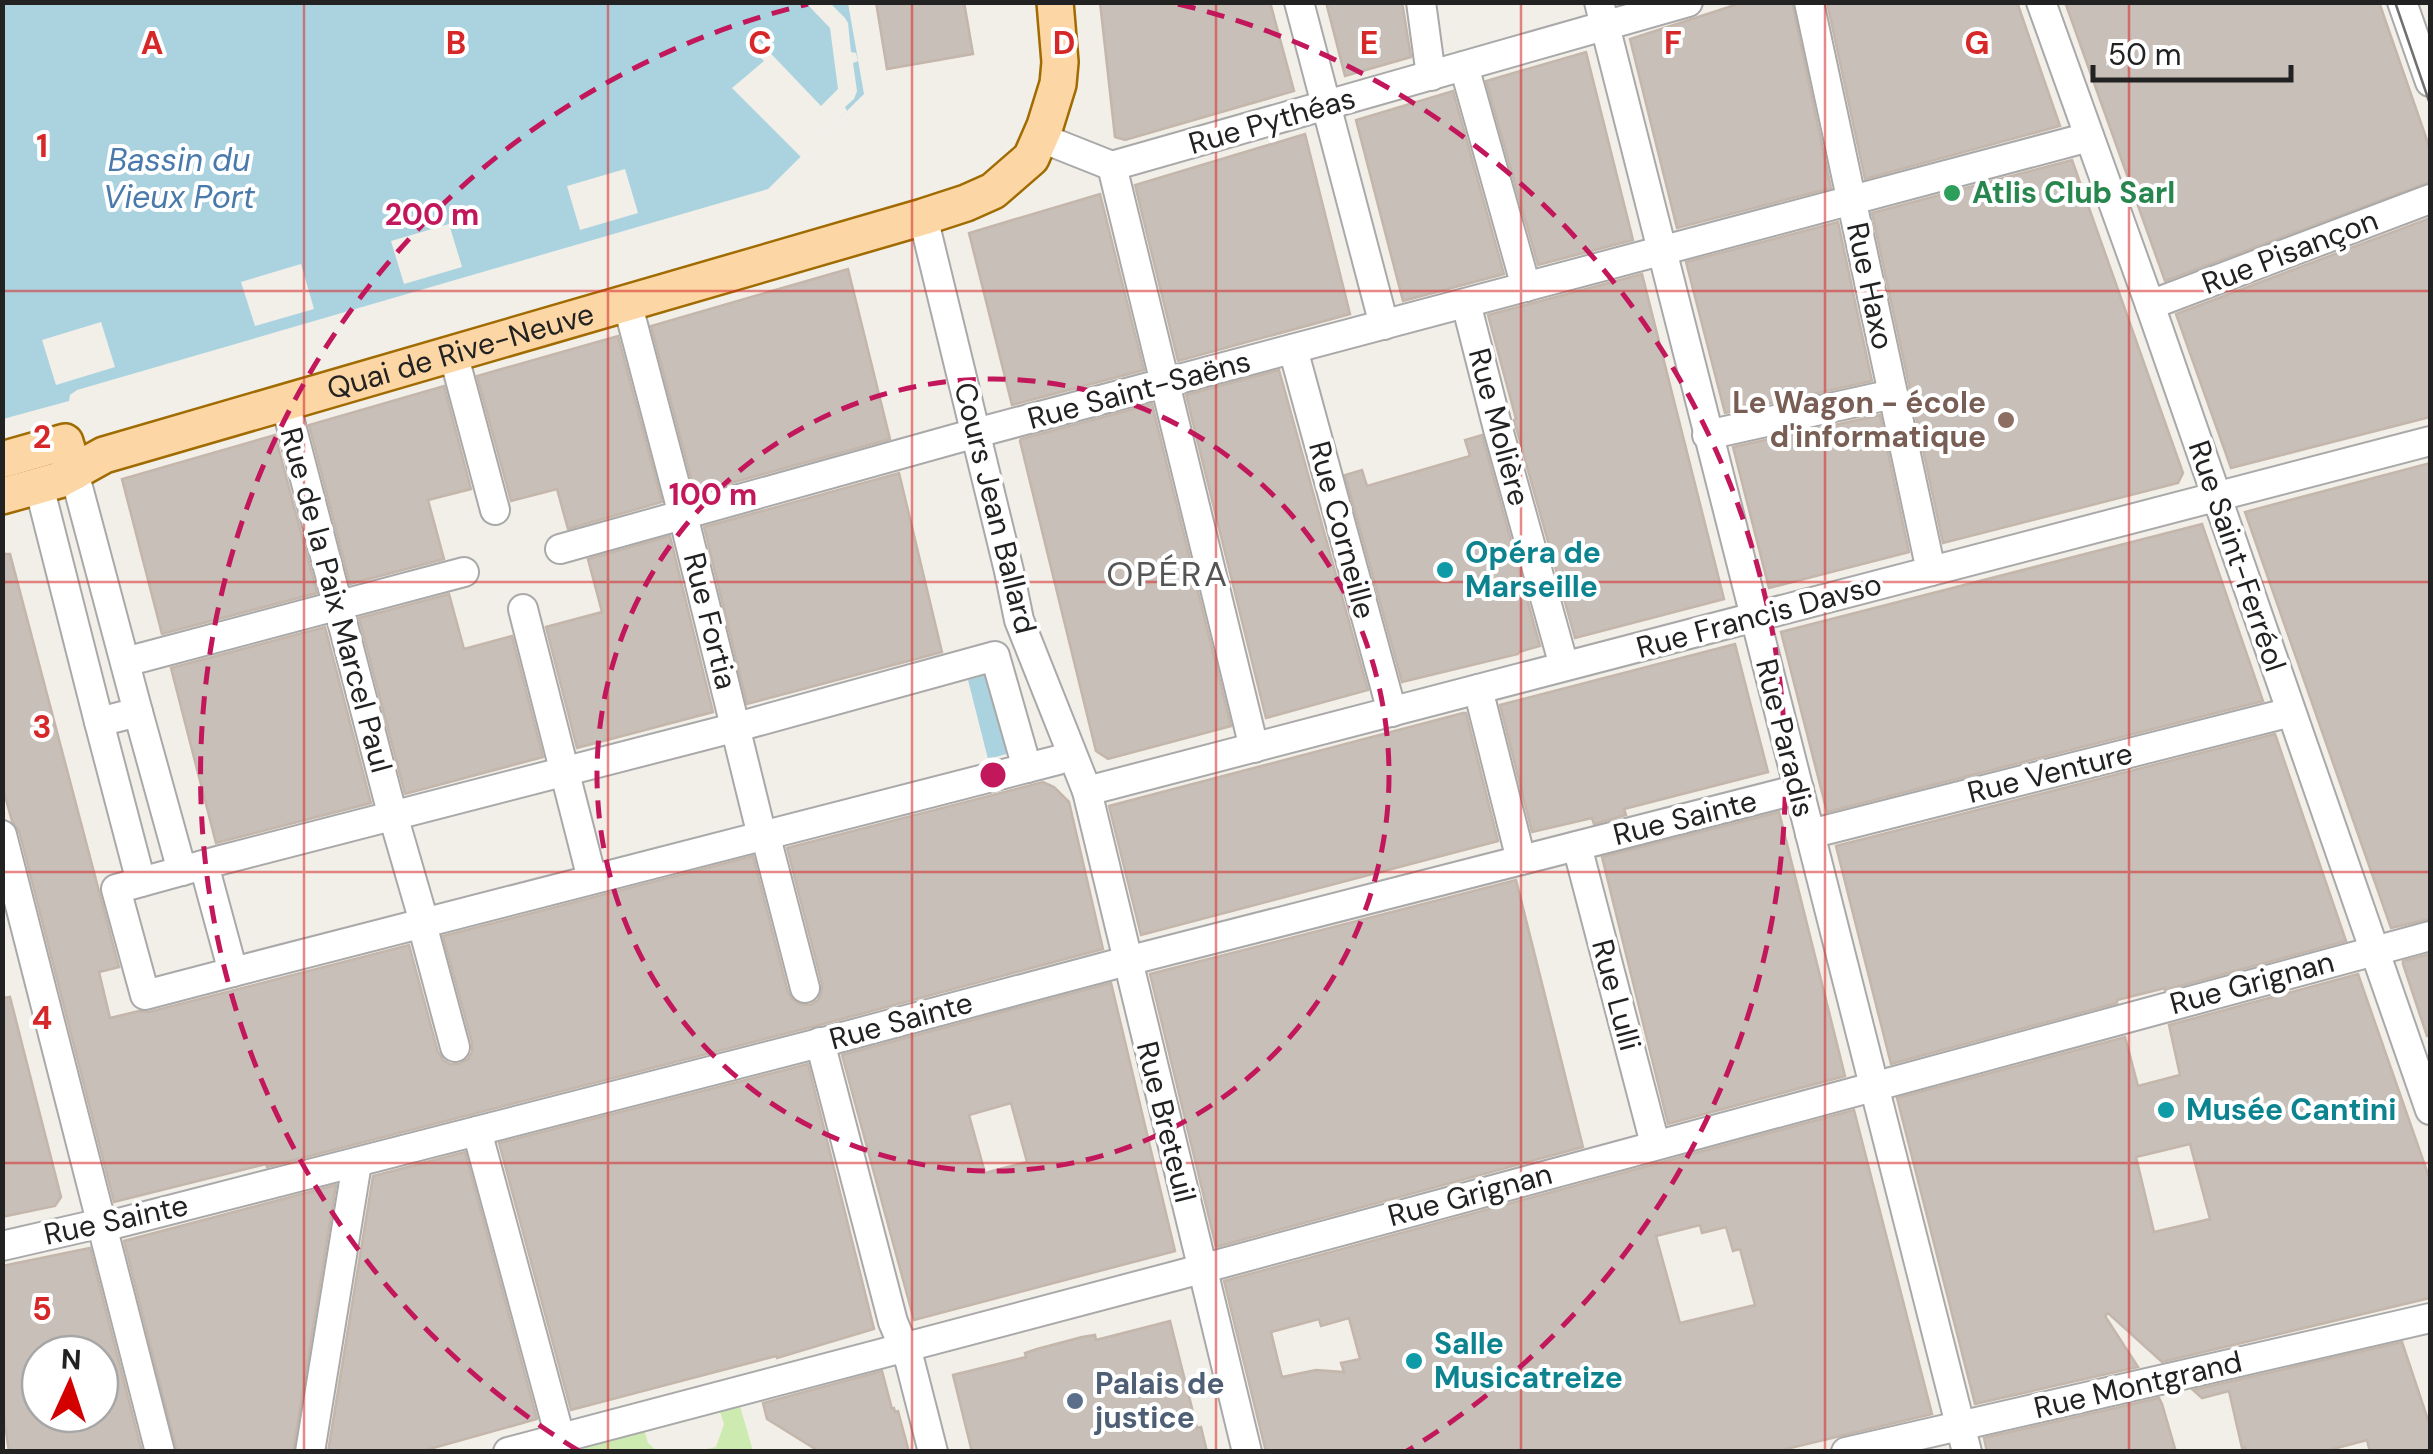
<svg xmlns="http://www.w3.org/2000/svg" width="2433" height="1454" font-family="'DM Sans',sans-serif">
	<rect width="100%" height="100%" fill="#f2efe9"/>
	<g fill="#cdebb0">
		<path d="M740,1406l13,45h-45l-1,-2 9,-2 8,-23 -4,-12z"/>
		<path d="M645,1432l3,11 9,8h-75l3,-3z"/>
	</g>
	<g fill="#aad3df">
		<path d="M3,3h845l16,91 -96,95 -691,201 -7,5 -1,6 -66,18z"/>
		<path d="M990,674l20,79 -22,6 -20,-79z"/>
	</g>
	<g fill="#f2efe9">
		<path d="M806,3h24l15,15 3,5 3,29 5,1 2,8 -5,2 4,28 -3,8 -9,8 2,4 -46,46 -69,-69 32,-27 -13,-13 8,-7 62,65 17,-17 -8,-61z"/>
		<path d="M625,169l13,44 -58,17 -13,-44z"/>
		<path d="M449,224l13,43 -58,17 -13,-43z"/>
		<path d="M301,264l13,45 -59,17 -14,-44z"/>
		<path d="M101,322l14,45 -59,18 -14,-45z"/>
	</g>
	<g fill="#c7bfb8" stroke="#c4b6ab" stroke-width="2.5" fill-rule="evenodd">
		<path d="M876,2h88l9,52 -86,15z"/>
		<path d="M1100,2h170l24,89 -169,49 -10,-3z"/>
		<path d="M1326,2h76l9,55 -66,19z"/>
		<path d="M1744,2h48l39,186 -154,40 -47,-189z"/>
		<path d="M1827,2h190l43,124 -195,53z"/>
		<path d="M2065,2h314l51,147v33l-265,99z"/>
		<path d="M1586,52l47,188 -95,25 -52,-184z"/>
		<path d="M1453,91l51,183 -101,27 -47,-181z"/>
		<path d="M1305,134l45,180 -172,47 -43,-176z"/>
		<path d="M2072,160l111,313 -5,10 -235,60 -71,-330z"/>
		<path d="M1100,194l44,176 -132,35 -43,-172z"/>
		<path d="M2430,218v199l-199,51 -55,-154z"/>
		<path d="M1838,222l34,159 -147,32 -39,-151z"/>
		<path d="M848,269l42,170 -195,54 -44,-167z"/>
		<path d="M1642,274l82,325 -149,39 -60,-214 -1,-4 2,-1 -28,-104z"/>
		<path d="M618,336l44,166 -94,27 -11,-40 -46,12 -34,-125z"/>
		<path d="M1279,370l89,320 -102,28 -80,-323z"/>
		<path d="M444,386l27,103 -43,11 16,59 -94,25 -41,-159z"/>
		<path d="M1152,404l79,322 -123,33 -12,-8 -76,-310 1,-2z"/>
		<path d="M1880,415l29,137 -140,36 -36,-141z"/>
		<path d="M275,435l42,158 -155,41 -40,-155z"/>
		<path d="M1482,435l58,211 -21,6 -1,2 -116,28 -57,-207 17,-5 5,16 103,-30 -5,-16z"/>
		<path d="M2430,463v456l-39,9 -146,-416z"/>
		<path d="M899,473l43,179 -195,52 -43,-177z"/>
		<path d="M2202,524l61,177 -436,111 -46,-180z"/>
		<path d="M670,536l43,176 -136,36 -31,-121 56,-15 -14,-53z"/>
		<path d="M2,554h8l109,413 -20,5 11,46 29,-7 10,1 260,-67 29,107 5,8 7,4h9l9,-5 4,-7v-9l-29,-107 310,-80 35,136 4,7 7,5 11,1 8,-5 3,-6 1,-10 -35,-136 256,-66 11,5 15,15 34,147 -276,74 -560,144 -1,-3 -152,38 -95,-371 -7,-10 -10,-36z"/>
		<path d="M449,594l15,55 48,-13 31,121 -138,37 -46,-176z"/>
		<path d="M325,627l46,176 -155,40 -45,-175z"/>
		<path d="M1735,644l33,128 -144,37 2,6 -32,9 -2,-6 -60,14 -32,-127z"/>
		<path d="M1463,713h3l32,128 -357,94 -32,-129z"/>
		<path d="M2275,734l71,207 -181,49v-2l-48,12v3l-226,61 -55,-218z"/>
		<path d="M1779,812l66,264 -177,48 -66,-267z"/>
		<path d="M1516,880l67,267 -367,100 -66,-273z"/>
		<path d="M2430,954v81l-3,1 -24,-72v-3z"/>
		<path d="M2358,974l72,206v118l-268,64 -54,-49 -3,3 33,51 -163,37 -78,-306 228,-61 13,49 42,-11 -11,-50zM2190,1144l20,75 -56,13 -18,-75z"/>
		<path d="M1111,983l64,268 -261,69 -72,-265zM1011,1103l16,59 -42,11 -16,-58z"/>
		<path d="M10,997l51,200 -6,9 -53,11v-219z"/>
		<path d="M808,1064l66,265 -97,29 -1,-2 -205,54 -72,-267z"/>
		<path d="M1854,1110l78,304 -158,38h-508l-42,-171zM1700,1225l2,8 24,-6 7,24 7,-2 15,56 -75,18 -24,-87zM1349,1318l11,41 -19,4 3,9 -28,-2 -34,7 -11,-45 48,-13 2,7z"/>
		<path d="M465,1152l72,267 -118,33h-91l45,-276z"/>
		<path d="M336,1185l-43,267h-116l-53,-211z"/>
		<path d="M90,1248l52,204h-133l-7,-49v-137zM40,1354h60v60h-60z"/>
		<path d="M1170,1321l27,107 4,-1 6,25h-235l-19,-77 73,-18 -1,-4 12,-4 45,-12 13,-2 1,5z"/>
		<path d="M2402,1342l28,84v26h-60l-3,-12 -45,12h-76l-1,-5 -3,1 -13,-57 -27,7 -9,-8z"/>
		<path d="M882,1371l10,38 2,-1 1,4 3,-1 11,41h-89l-53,-33 -4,-16z"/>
		<path d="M2159,1398l3,6 14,48h-189l-3,-14z"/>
	</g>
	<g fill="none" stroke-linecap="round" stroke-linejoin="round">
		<g stroke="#a9a9a9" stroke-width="32">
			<g id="minor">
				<path d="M1299,2l85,323"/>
				<path d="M1421,2l10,74"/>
				<path d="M1599,2l368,1450"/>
				<path d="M1809,2l122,569"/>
				<path d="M2041,2l109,303 280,805"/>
				<path d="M2402,2l28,80"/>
				<path d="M1464,66l62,221"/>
				<path d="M1039,137l73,29"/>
				<path d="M1112,166l142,582"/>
				<path d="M1112,166l576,-164"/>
				<path d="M923,217l86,354 10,49 68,171 160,661"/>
				<path d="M627,302l56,213 79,321"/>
				<path d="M1466,303l32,126 66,237"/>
				<path d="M2150,305l280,-106"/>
				<path d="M1293,349l99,363"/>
				<path d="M453,353l42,157"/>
				<path d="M285,402l103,396 36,124"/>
				<path d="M1707,435l186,-41"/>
				<path d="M39,486l60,236 39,-10 -64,-240"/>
				<path d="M560,549l416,-116 1113,-296"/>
				<path d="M523,609l69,270"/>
				<path d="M125,662l339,-90"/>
				<path d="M1478,689l43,171"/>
				<path d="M138,712l44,159"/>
				<path d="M99,722l42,160"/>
				<path d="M1087,791l1343,-350"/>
				<path d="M1810,834l481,-122"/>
				<path d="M2,835l158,617"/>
				<path d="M768,845l37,143"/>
				<path d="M1577,846l78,298"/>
				<path d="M204,865l29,107 -88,23 -29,-106 105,-29 516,-133 258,-71 32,112"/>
				<path d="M425,935l30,112"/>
				<path d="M233,972l825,-212"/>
				<path d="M820,1042l73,280 17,40 23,90"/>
				<path d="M477,1131l87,321"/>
				<path d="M2,1246l100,-23 5,3 724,-186 296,-79 672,-172"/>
				<path d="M310,1452l47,-289"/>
				<path d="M508,1452l667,-176 1255,-340"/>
				<path d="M1846,1452l584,-134"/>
			</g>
		</g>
		<g stroke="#a06b00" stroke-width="40">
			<g id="major">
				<path d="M2,460l63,-18 9,30"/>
				<path id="s1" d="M2,496l57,-16 45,-25 819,-238 43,-14 27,-12 38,-33 14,-32 13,-42 2,-22 -5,-60"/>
			</g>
		</g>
		<use href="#minor" stroke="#fff" stroke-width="28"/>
		<use href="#major" stroke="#fcd6a4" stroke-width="35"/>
		<path stroke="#707070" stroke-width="2.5" d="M2395,2l35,102"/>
	</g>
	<path fill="none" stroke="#d62828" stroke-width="2.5" stroke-opacity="0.55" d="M304,2v1450M608,2v1450M912,2v1450M1216,2v1450M1521,2v1450M1825,2v1450M2129,2v1450M2,291h2428M2,582h2428M2,872h2428M2,1163h2428"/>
	<g fill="none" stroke="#c2185b" stroke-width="5" stroke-dasharray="18 12">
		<circle cx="993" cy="775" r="396"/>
		<path d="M579 1451A793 793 0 0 1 808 4M1178 4A793 793 0 0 1 1407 1451"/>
	</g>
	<circle fill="#2e9e5b" stroke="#fff" stroke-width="4" cx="1952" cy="193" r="10"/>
	<circle fill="#8d6e63" stroke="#fff" stroke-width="4" cx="2006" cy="420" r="10"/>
	<g fill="#0f9aa8" stroke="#fff" stroke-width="4">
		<circle cx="1445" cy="570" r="10"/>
		<circle cx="2166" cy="1110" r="10"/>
		<circle cx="1414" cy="1361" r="10"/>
	</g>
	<circle fill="#5c6f8a" stroke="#fff" stroke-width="4" cx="1075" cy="1401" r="10"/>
	<g text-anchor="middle" stroke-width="8" stroke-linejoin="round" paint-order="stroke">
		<g font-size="30" fill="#222" stroke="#fff">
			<text transform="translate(1272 121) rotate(-16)" y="10">Rue Pythéas</text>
			<text transform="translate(2290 252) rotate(-21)" y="10">Rue Pisançon</text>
			<text transform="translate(1870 286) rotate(78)" y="10">Rue Haxo</text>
			<text dy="10" stroke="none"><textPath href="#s1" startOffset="482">Quai de Rive-Neuve</textPath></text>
			<text transform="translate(1139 390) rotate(-15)" y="10">Rue Saint-Saëns</text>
			<text transform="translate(1499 427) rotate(75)" y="10">Rue Molière</text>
			<text transform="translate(995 508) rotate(76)" y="10">Cours Jean Ballard</text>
			<text transform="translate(1342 530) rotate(75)" y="10">Rue Corneille</text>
			<text transform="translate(2237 556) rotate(71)" y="10">Rue Saint-Ferréol</text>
			<text transform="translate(336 600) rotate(75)" y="10">Rue de la Paix Marcel Paul</text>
			<text transform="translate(1759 616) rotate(-15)" y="10">Rue Francis Davso</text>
			<text transform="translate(710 621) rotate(76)" y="10">Rue Fortia</text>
			<text transform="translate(1785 738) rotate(76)" y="10">Rue Paradis</text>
			<text transform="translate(2050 773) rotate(-14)" y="10">Rue Venture</text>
			<text transform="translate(1685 818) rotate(-14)" y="10">Rue Sainte</text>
			<text transform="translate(2252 983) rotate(-15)" y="10">Rue Grignan</text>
			<text transform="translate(1616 995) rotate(75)" y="10">Rue Lulli</text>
			<text transform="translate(901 1021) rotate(-15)" y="10">Rue Sainte</text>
			<text transform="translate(1166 1122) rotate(76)" y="10">Rue Breteuil</text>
			<text transform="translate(1470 1195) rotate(-15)" y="10">Rue Grignan</text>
			<text transform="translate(116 1220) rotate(-12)" y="10">Rue Sainte</text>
			<text transform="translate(2138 1385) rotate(-13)" y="10">Rue Montgrand</text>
		</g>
		<g font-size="30" font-weight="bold" fill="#27864d" stroke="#fff" text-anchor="start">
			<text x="1972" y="203">Atlis Club Sarl</text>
		</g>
		<g font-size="30" font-weight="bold" fill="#785e54" stroke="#fff" text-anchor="end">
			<text x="1986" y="413">Le Wagon - école<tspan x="1986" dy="34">d'informatique</tspan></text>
		</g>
		<g font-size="30" font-weight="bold" fill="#0d838f" stroke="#fff" text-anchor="start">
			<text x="1465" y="563">Opéra de<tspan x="1465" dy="34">Marseille</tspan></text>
			<text x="2186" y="1120">Musée Cantini</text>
			<text x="1434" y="1354">Salle<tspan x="1434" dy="34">Musicatreize</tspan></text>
		</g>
		<g font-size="30" font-weight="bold" fill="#4e5e75" stroke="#fff" text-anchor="start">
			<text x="1095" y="1394">Palais de<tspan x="1095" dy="34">justice</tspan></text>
		</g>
		<g font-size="32" font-style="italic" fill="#4a7aab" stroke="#fff">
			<text x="179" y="171">Bassin du<tspan x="179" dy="37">Vieux Port</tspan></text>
		</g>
		<g font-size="35" letter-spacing="2.5" fill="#555" stroke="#fff">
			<text x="1168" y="586">OPÉRA</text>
		</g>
	</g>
	<g font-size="32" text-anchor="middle" font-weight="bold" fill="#d62828" stroke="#fff" stroke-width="8" stroke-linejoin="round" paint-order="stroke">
		<text x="152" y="54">A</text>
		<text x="456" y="54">B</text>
		<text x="760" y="54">C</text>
		<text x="1064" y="54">D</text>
		<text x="1369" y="54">E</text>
		<text x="1673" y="54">F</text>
		<text x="1977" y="54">G</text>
		<text x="42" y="157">1</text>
		<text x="42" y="448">2</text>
		<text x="42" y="738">3</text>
		<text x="42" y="1029">4</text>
		<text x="42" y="1320">5</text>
	</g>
	<circle cx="993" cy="775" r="15" fill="#c2185b" stroke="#fff" stroke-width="5"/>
	<g font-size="30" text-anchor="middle" font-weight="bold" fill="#c2185b" stroke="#fff" stroke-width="8" stroke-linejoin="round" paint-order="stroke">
		<text x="432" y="225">200 m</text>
		<text x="713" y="505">100 m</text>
	</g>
	<rect width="2433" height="1454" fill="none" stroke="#222222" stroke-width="10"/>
	<g transform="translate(70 1384) rotate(3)"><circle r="48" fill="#ffffff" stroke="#a7a7a7" stroke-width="2.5"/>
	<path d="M0-8L18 38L0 25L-18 38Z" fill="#d40000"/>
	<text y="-15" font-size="28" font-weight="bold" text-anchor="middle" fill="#222222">N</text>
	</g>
	<path d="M2093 65v15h198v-15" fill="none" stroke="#222222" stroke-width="5"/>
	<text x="2108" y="65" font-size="30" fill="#222222" stroke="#ffffff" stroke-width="8" paint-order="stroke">50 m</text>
</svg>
